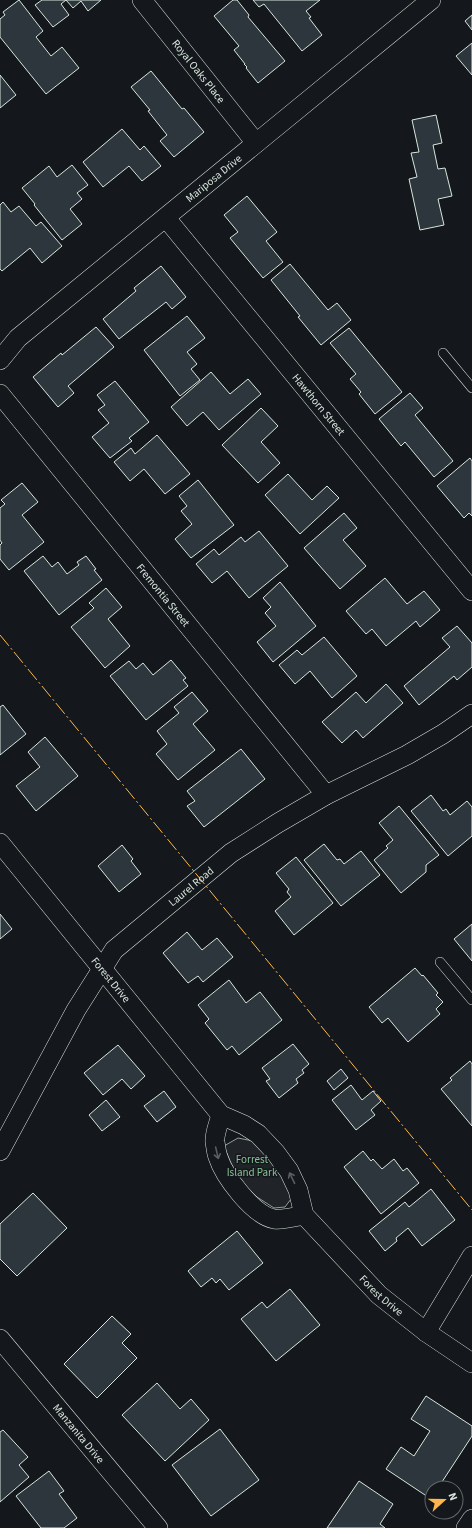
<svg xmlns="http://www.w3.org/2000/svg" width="472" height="1528" font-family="'Source Sans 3',sans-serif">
	<rect width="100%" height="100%" fill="#14181c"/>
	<path fill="#202428" stroke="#939e99" d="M238,1138l15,3 25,28 12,21 1,9 -6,8 -11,1 -17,-11 -21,-21 -12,-30z"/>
	<g fill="#2c363c" stroke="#d8e6dc">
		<path d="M19,0l24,31 -7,6 15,19 11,-9 17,21 -33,26 -46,-57v-18l5,-4 -2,-3z"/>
		<path d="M42,0h59l-13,11 -7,-10 -8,7 -7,-8 -5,4 8,11 -16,12 -18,-22z"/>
		<path d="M233,0h4l12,15 -1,2 37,44 -27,22 -12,-15 1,-1 -3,-3h1l-11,-14 5,-4 -25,-30z"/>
		<path d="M253,0h67l-14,11 5,6 -2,1 13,17 -20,16 -38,-47 -5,3z"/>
		<path d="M472,15v15l-7,-9z"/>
		<path d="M472,43v32l-16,-19z"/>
		<path d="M151,71l31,38 2,-1 20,24 -30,25 -14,-16 7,-6 -19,-24 2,-1 -19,-23z"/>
		<path d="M0,75l16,20 -16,13z"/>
		<path d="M436,115l6,28 -9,2 5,24 7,-1 7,28 -14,3 6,26 -24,5 -11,-51 8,-2 -6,-24 8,-1 -7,-32z"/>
		<path d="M122,129l18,21 4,-4 17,20 -19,15 -13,-15 -26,21 -20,-25z"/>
		<path d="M72,165l16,20 -11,8 5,6 -12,10 12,15 -20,16 -28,-35 1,-1 -13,-16 27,-22 8,11z"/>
		<path d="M247,196l30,36 -11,9 17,21 -20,16 -33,-40 8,-6 -14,-17z"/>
		<path d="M3,202l8,10 8,-6 17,20 5,-4 21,24 -20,17 -12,-15 -28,23 -2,-2v-64z"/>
		<path d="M290,264l38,46 9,-7 14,17 -30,25 -23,-28 2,-1 -29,-36z"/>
		<path d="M161,266l25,31 -14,12 -6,-7 -47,37 -16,-20 33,-28 -2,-3z"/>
		<path d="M187,316l18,22 -18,14 10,12 -6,5 9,11 -20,16 -36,-46z"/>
		<path d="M96,327l18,20 -46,39 6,7 -16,14 -25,-30 28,-24 1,2z"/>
		<path d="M349,328l53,64 -27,22 -16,-20 2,-2 -11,-13 6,-5 -26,-31z"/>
		<path d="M211,372l19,22 18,-15 13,15 -42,36 -16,-18 -16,14 -16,-19z"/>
		<path d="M115,381l34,41 -20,16 3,3 -22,17 -18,-21 17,-14 -11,-13 7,-5 -8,-10z"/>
		<path d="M410,393l13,15 -8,7 38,46 -19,16 -29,-35 -4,4 -22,-27z"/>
		<path d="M261,408l17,18 -17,16 19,21 -22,20 -36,-38z"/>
		<path d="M157,435l33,39 -25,20 -21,-25 -14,12 -16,-19 17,-14 4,6z"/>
		<path d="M470,458l2,3v55l-3,-3 -5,5 -27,-32z"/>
		<path d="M288,474l24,26 15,-14 12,12 -39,36 -35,-39z"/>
		<path d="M198,480l36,45 -43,33 -16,-19 17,-15 -11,-13 6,-5 -8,-10z"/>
		<path d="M22,483l16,19 -16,13 22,27 -35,28 -9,-11v-14l2,-2 -2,-3v-32l5,-4 -4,-4z"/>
		<path d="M344,513l13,15 -14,12 23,26 -26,23 -36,-41z"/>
		<path d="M259,531l29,35 -39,32 -22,-27 -15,12 -16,-19 18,-15 5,6 22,-18 4,5z"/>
		<path d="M43,556l9,11 6,-5 9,12 12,-9 -2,-3 9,-6 10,13 -2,1 8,10 -43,35 -35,-44z"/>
		<path d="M385,578l22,26 17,-13 16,19 -20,17 -4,-6 -30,25 -14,-17 -6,5 -20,-23z"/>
		<path d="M280,582l36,44 -43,36 -16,-20 19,-16 -11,-13 6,-6 -8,-9z"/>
		<path d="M106,588l16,19 -14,12 22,27 -25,22 -34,-41 23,-19 -5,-5z"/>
		<path d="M457,626l15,17v24l-15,13 -3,-4 -35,29 -15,-19 46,-39 -8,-9z"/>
		<path d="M324,637l33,39 -25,22 -22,-27 -15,13 -16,-19 18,-15 5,5z"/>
		<path d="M171,660l15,18 -3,2 5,6 -42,34 -36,-44 19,-15 7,8 7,-6 10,12z"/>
		<path d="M386,684l17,19 -40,35 -7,-8 -14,13 -20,-21 34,-30 10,11z"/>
		<path d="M192,692l16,19 -15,13 22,26 -37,30 -22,-26 11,-10 -10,-13 22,-18 -5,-6z"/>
		<path d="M3,705l23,29 -26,21v-48z"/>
		<path d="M45,737l33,39 -42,35 -20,-25 24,-19 -12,-15z"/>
		<path d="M241,749l24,30 -61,48 -17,-21 8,-5 -8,-10z"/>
		<path d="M431,795l12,16 3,-2 4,6 17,-14 5,6v29l-24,20 -37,-45z"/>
		<path d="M399,806l40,49 -13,10v7l-25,21 -27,-33 14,-12 -2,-2 7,-6 -14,-17z"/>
		<path d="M324,844l13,16 3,-1 4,5 17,-13 19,24 -39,31 -37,-46z"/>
		<path d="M122,845l11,14 -2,2 10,13 -22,18 -21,-26z"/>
		<path d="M296,857l37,46 -39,32 -19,-24 16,-14 -4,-5 2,-3 -13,-16z"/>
		<path d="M0,914l12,15 -12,10z"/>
		<path d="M472,924v37l-18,-22z"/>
		<path d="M187,932l15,18 15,-12 16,19 -30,25 -5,-6 -10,7 -25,-30z"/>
		<path d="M415,968l7,8 1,-1 15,18 -2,2 7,7 -7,7 4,5 -32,28 -20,-24 -6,5 -13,-16z"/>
		<path d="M229,980l17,23 14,-11 22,28 -43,35 -7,-9 -5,4 -22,-27 4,-4 -11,-14z"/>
		<path d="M293,1044l16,20 -7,6 2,3 -8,6 2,4 -19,15 -13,-17 4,-2 -8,-11z"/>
		<path d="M118,1045l27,31 -14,13 -9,-10 -19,16 -19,-22z"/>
		<path d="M470,1061l2,3v62l-31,-37 11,-9 -2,-2z"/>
		<path d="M341,1069l7,9 -14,12 -7,-9z"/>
		<path d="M351,1085l11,15 11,-9 8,10 -10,9 4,5 -19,15 -24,-30z"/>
		<path d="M164,1091l12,16 -19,15 -13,-16z"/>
		<path d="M106,1100l14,17 -18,14 -13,-16z"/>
		<path d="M363,1151l8,10 2,-2 9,10 12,-10 9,12 4,-3 12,15 -38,31 -37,-47z"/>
		<path d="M431,1189l24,31 -33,26 -14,-18 -12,10 1,3 -12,10 -16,-20 36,-29 4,5z"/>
		<path d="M33,1193l34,35 -50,48 -17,-17v-35z"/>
		<path d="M237,1231l26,32 -34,27 -9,-11 -4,4 -4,-5 -11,9 -13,-16z"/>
		<path d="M290,1289l30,36 -44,36 -35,-42 21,-17 5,6z"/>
		<path d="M112,1316l19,18 -9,9 15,15 -40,40 -33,-34z"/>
		<path d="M157,1383l23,26 11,-10 18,21 -44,41 -43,-46z"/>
		<path d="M426,1396l46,30v10l-34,52h-6l-1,11 -45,-30 15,-22 13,9 16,-25 -19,-12z"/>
		<path d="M220,1429l39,51 -48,36 -39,-51z"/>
		<path d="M3,1430l25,27 -9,8 10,12 -29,25v-70z"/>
		<path d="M49,1471l15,20 -5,3 18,24 -13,10h-23l-25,-32z"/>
		<path d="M359,1481l34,23 -13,20 5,4h-58z"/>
	</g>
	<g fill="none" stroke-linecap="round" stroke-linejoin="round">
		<g stroke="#d8e6dc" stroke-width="10">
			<g id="service">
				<path d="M443,353l29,35"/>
				<path d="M440,962l32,38"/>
			</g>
		</g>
		<g stroke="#d8e6dc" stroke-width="20">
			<g id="minor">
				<path id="s1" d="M142,0l114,143"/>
				<path id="s2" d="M166,218l306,373"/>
				<path id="s3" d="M0,360l18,-22 413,-338"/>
				<path id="s4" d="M0,394l326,401"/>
				<path id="s5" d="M0,843l221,272 23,10 14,9 17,18 14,19 9,19 6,25 75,80 47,37 46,31"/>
				<path d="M221,1115c-2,8 -7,19 -6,27 1,5 1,10 3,15 6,19 35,58 56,62 10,1 20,-2 30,-4"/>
				<path id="s6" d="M0,1151l76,-141 38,-60 117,-97 47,-30 48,-28 81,-40 36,-21 29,-20"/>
				<path d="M426,1332l46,-76"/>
				<path id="s7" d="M0,1339l158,189"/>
				<path d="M466,1528l6,-9"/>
			</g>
		</g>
		<use href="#service" stroke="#14181c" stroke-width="9"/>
		<use href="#minor" stroke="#14181c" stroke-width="19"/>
		<path stroke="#ffb74d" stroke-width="1" stroke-dasharray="14 3 2 3" stroke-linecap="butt" d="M0,635l472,575"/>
	</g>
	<defs><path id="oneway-shaft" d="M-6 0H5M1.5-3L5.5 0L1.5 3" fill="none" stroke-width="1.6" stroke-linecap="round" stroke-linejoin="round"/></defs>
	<g stroke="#59605f">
		<use href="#oneway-shaft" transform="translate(217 1153) rotate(77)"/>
		<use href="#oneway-shaft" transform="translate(292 1178) rotate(-116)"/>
	</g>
	<g text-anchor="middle" stroke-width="3" stroke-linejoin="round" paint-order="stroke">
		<g font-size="11" fill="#d8e6dc" stroke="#14181c">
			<text dy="4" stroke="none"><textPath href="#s1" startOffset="91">Royal Oaks Place</textPath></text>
			<text dy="4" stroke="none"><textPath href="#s3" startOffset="281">Mariposa Drive</textPath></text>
			<text dy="4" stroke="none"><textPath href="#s2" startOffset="241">Hawthorn Street</textPath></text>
			<text dy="4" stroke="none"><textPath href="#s4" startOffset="259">Fremontia Street</textPath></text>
			<text dy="4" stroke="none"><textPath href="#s6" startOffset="331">Laurel Road</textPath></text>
			<text dy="4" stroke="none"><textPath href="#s5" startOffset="176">Forest Drive</textPath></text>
			<text dy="4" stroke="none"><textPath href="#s5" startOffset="599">Forest Drive</textPath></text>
			<text dy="4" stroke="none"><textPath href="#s7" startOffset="123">Manzanita Drive</textPath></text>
		</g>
		<g font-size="11" fill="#8ac095" stroke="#14181c">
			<text x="252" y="1163">Forrest<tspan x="252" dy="13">Island Park</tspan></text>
		</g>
	</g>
	<g transform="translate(444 1500) rotate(69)"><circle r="19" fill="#14181c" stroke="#626a69"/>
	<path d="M0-3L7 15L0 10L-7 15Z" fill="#ffb74d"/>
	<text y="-6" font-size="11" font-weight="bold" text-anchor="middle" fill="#d8e6dc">N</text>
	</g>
</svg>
